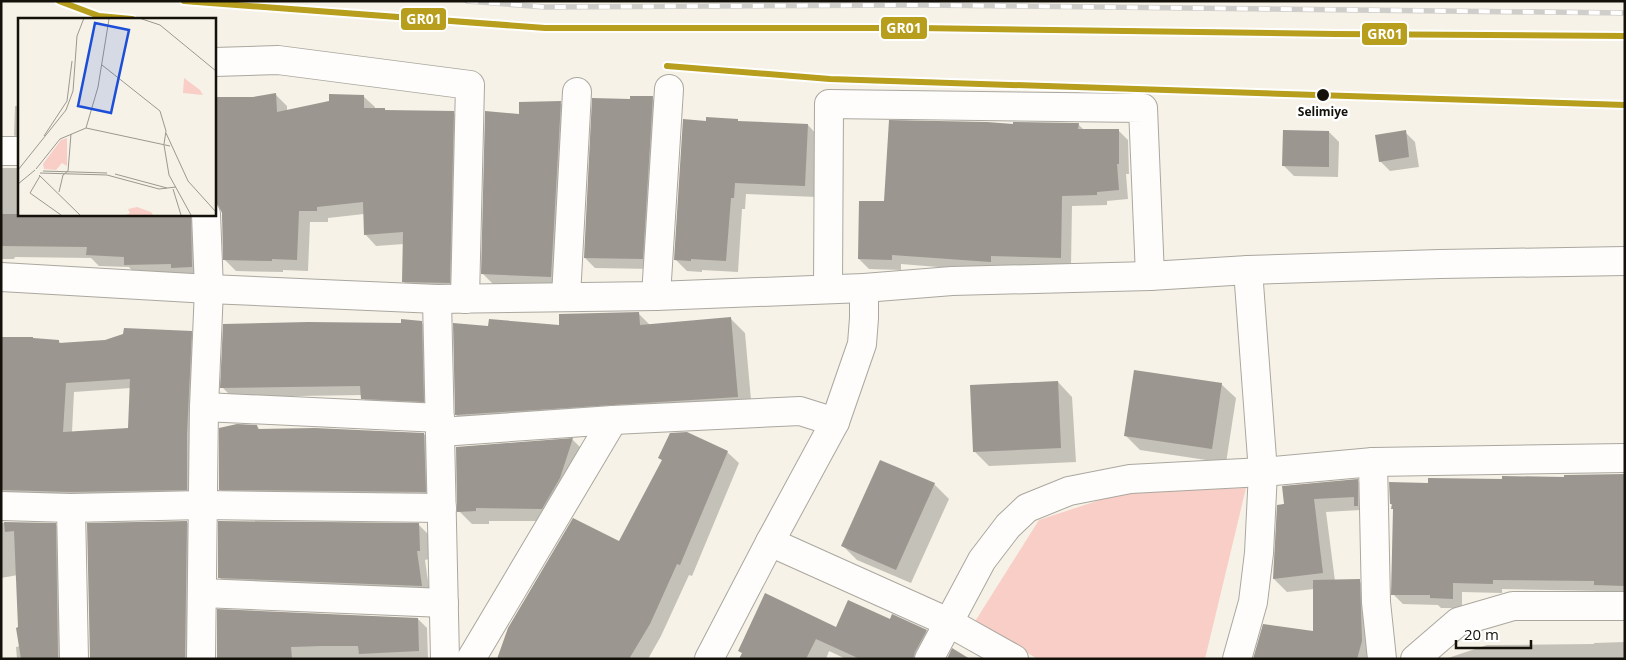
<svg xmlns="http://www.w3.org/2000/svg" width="1626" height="660" font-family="'Open Sans',sans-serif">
	<rect width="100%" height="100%" fill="#f6f2e7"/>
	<path fill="#f9cec6" d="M1246,488l-41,171h-167l-64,-36 65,-103 85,-28z"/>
	<g fill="#0003" fill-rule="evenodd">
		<path d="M276,95l11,11v5l76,-15 12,11v2h9l2,2 67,1 12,12 -4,170 -46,-1 -12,-12 1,-37 -28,2 -11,-12 -1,-20 -36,4v4h-18l-2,49 -25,-1v2l-47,-1 -11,-11 -3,-50 -8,1v-113h40z"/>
		<path d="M652,98l10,10 -10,161 -57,-1 -10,-10 46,-158z"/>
		<path d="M560,103l10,10 -9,174 -68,-3 -11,-11 38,-158z"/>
		<path d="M15,106h4v34l-5,-5z"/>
		<path d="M738,121l2,1 68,3 11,12 -2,60 -71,-3 -1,15h-3l-4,63 -36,-2v2l-15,-1 -12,-12 32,-137z"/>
		<path d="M1078,124l6,6h34l10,10 1,34h-3l2,25 -21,2v4l-35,1 -1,61 -70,-1 -1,6 -99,-8v6l-32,-1 -10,-10 26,-56 129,-78z"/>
		<path d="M1329,132l10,10 -1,35 -44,-1 -10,-10z"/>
		<path d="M1405,132l10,10 4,25 -29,4 -10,-10z"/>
		<path d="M1,168h18v46h189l-5,64 -66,-2 -8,-9 -30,-1 -8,-8 -76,-1 -1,2h-13z"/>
		<path d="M639,314l11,11 80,-7 15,15 7,78 -281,18 -15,-14 34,-87 71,-2z"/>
		<path d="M421,322l10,10 2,79 -60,-3 -10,-10 -1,-3 -130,2 -10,-10 180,-63z"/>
		<path d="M191,332l9,9 -4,157 -195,4v-70h2l-2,-86 33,-7 24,2 4,3 43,-3zM131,388l-1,42 -58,2 2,-40z"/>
		<path d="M1058,382l14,15 4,65 -87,4 -15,-15z"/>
		<path d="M1221,384l15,14 -10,65 -86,-13 -15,-15z"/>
		<path d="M257,426l3,4 164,4 9,9 1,58 -205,-3 -9,-9z"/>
		<path d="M573,440l13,13 -30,68h-67v3h-17l-13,-13 -2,-63z"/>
		<path d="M727,452l12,11 -47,113 -3,-1 -28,61 -13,23h-150l122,-116 43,-82 -3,-3z"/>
		<path d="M1625,475v120l-20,-1 -3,-3 -100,-2v4l-40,-1v16h-21l-3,-3 -35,-1 -10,-10 1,-85 -3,-5 39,-20z"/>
		<path d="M1357,480l13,14 -1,25 -9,-9 -34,2 9,69h24l12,11 1,67h-117l59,-27v-43l-27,3 -13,-13 4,-73z"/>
		<path d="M934,484l15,15 -38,84 -54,-23 -15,-15z"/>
		<path d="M187,522l9,9 -2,128h-103z"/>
		<path d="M1,523l54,1 9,10 3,125h-50l-1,-12 4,-1 -2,-71 -17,3z"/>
		<path d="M419,525l9,9 1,25 -4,1 5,35 -202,-9 -9,-9z"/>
		<path d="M418,619l9,9 1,31h-210z"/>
		<path d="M891,621l35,10 14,13 -8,15h-86l-17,-8 -3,8h-85l2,-5 -3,-3 97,-22z"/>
		<path d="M1625,642v17h-180l42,-14 107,-1v-1z"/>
	</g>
	<g fill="#9b968f" fill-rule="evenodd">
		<path d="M276,93l1,19 52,-11v-7l35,1v13h21v2l69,1 -4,172 -48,-1 1,-50 -39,3 -1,-33 -46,5v4h-18l-2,49 -25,-1v2l-49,-1 -1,-47 -3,-7 -4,-4 -1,-18v-87h39z"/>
		<path d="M630,96h23l-10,163 -59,-1 8,-160 38,1z"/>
		<path d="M561,101l-10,176 -70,-3 4,-163 34,3v-12z"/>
		<path d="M706,117l32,2v2l70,3 -3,62 -70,-3 -1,15h-3l-5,63 -35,-2v2l-17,-1 9,-141 23,2z"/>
		<path d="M889,120l98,2 26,2v-2l66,1 -1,6h41v35h-2l2,26 -22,2v3l-35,1 -1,62 -70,-2v6l-99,-7v5l-34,-1 1,-58h25z"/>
		<path d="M1283,130l46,1v36l-47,-1z"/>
		<path d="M1406,130l3,27 -30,5 -4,-27z"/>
		<path d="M1,214h83v2l38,1v-3h69l1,53 -21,1v-4l-47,1v-8l-38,-2 1,-8 -86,-1z"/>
		<path d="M639,312l1,13 91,-8 7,80 -283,18 -2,-92 35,3 1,-7 70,6v-11z"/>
		<path d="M401,319l21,2 2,81 -63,-3 -1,-13 -140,2 3,-64 85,-2 93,1z"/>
		<path d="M124,328l68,3 -5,103v56l-116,2 -69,-2 -1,-153h32v1l26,2v3l46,-3 18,-6zM130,379l-2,49 -65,4 3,-49z"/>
		<path d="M1134,370l88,13 -10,66 -88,-13z"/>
		<path d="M1058,381l3,67 -88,4 -3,-67z"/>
		<path d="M237,424l20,1 1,4 57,-1 109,5 2,59 -207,-2v-62z"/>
		<path d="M687,432l41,19 -48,114 -3,-1 -27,60 -21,35h-132l11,-31 65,-110 46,23 43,-81 -4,-2 12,-25z"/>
		<path d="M573,438l-13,40 -18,31 -66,-1v3l-19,1 -1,-65z"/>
		<path d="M880,460l55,23 -39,87 -55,-24z"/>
		<path d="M1625,474v112l-31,-1v-4l-101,-1v4l-40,-1v16l-23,-1v-3h-39l2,-86h-2l1,-5h-2l-1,-22 39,1v-5l74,1v-3l62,1v-2z"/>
		<path d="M1358,479v27h-4v-9l-40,2 9,74 -50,6 4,-74 7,-1 -2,-18z"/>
		<path d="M187,521l-2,138h-95l-3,-136z"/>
		<path d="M218,521l201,2 1,28h-3l5,35 -204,-8z"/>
		<path d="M4,522l52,1 2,136h-37l-5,-31 2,-1 -4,-96 -9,1z"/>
		<path d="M1360,579l2,62 -5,18h-104l10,-35 50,7v-51z"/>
		<path d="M765,593l71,34 12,-27 42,19 2,-5 35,16 -12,22 -2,7h-53l-44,-20 -10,20h-67l3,-6 -4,-2z"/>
		<path d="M217,609l201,9 1,33 -60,3 -1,-8h-37l-30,1 1,12h-75z"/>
		<path d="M952,648l18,11h-23z"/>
	</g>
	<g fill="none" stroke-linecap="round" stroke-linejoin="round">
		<g stroke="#aaa79f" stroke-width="30">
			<g id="minor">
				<path d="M214,62l64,-2 192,25 -5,214"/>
				<path d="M1,151h18"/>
				<path d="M1,277l208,12 228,10 219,-3 208,-8 88,-7 198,-5 98,-6 192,-6 185,-3"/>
				<path d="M828,289l1,-185 314,4 7,168"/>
				<path d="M656,296l13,-207"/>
				<path d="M566,297l11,-205"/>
				<path d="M437,299l8,360"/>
				<path d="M204,407l236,11"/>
				<path d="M441,432l172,-12 187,-9 35,11"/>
				<path d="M1373,462l3,140 6,57"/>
				<path d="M1,506l70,2 132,-3 239,3"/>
				<path d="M71,508l3,151"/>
				<path d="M770,542l178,80 66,37"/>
				<path d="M202,593l242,10"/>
				<path d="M201,659l3,-252 5,-118 -3,-75"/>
				<path d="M471,659l142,-239"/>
				<path d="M709,659l61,-117 65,-120 27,-78 2,-26v-30"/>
				<path d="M929,659l53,-99 26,-34 19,-18 42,-17 61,-12 133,-7 110,-10 252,-4"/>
				<path d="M1237,659l16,-57 6,-49 4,-81 -15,-202"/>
				<path d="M1415,659l43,-37 55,-16h112"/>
			</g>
		</g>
		<use href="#minor" stroke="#fefdfb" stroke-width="28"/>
		<g stroke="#d0cecb" stroke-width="5.5">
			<path id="rail" d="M467,1l78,6 374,-2 706,8"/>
		</g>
		<use href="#rail" stroke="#fff" stroke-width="4" stroke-dasharray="11" stroke-linecap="butt"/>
		<g stroke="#fff" stroke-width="10">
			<g id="rail-1">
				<path d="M59,1l40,15 33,3"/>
				<path d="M184,1l361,27h374l416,6 290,2"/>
				<path d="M667,66l163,13 795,26"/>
			</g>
		</g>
		<use href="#rail-1" stroke="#b79e1c" stroke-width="6"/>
	</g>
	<circle fill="#13110a" stroke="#fff" stroke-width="2" cx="1323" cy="95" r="7"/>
	<g text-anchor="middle" stroke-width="5" stroke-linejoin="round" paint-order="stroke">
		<g font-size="12" font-weight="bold" fill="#13110a" stroke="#fff">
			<text x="1323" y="116">Selimiye</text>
		</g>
	</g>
	<g transform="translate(18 18)">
		<rect width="198" height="198" fill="#f6f2e7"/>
		<path d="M166,60l16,12 3,5 -20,-2zM49,120v28l-5,-3 -6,7 -12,-1 -1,-5 18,-24zM119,189l14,5 2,3h-27l4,-2 -2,-4z" fill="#f9cec6"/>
		<path fill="none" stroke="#9b988f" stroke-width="1" d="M121,0l21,7 56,46M84,47l58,46 6,20 -2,13M68,110l12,-41 11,-68M148,115l22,48 28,31M26,118l23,-35 5,-40M146,127l5,30 22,40M18,151l24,-30 26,-11 84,18M0,152l48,-60 7,-19 4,-55 7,-18M25,153l64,2M22,155l67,2 52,14 17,-2M97,156l52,14M21,157l41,40M22,158l-10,17 31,22M0,166l17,-14M155,171l8,26M41,174l4,-17 5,-4 3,-37"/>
		<path fill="#1d4ed8" fill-opacity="0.15" stroke="#1d4ed8" stroke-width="2.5" d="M77,5l34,7 -18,83 -33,-7z"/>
		<rect width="198" height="198" fill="none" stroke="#13110a" stroke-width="2.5"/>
	</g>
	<g stroke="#fff" stroke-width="2">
		<rect x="400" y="7" width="47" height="24" rx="5" fill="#b79e1c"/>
		<rect x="880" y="16" width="48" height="24" rx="5" fill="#b79e1c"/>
		<rect x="1361" y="22" width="47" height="24" rx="5" fill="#b79e1c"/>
	</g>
	<g font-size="14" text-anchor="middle" font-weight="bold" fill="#fff">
		<text x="424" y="24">GR01</text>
		<text x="904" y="33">GR01</text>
		<text x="1385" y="39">GR01</text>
	</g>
	<rect width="1626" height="660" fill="none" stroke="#13110a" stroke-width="5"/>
	<path d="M1456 640v8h75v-8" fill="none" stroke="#13110a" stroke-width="2.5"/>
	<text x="1464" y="640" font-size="15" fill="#13110a" stroke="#ffffff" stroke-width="4" paint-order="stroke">20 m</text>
</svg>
